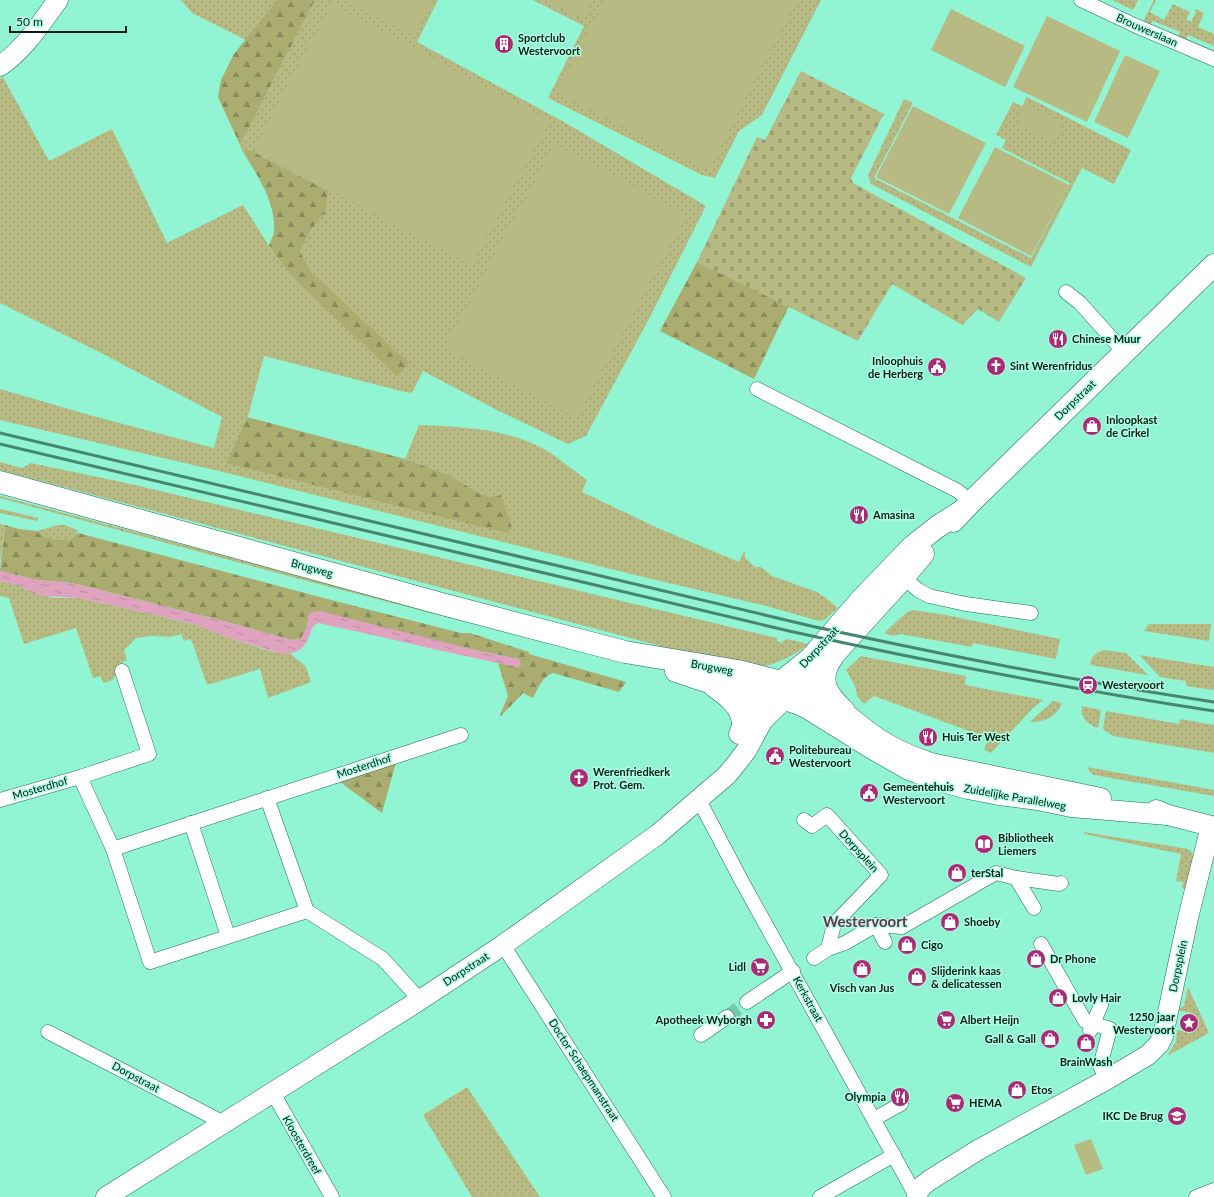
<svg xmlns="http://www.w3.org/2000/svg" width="1214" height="1197" font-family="Lato,sans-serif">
	<defs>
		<pattern id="grass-dots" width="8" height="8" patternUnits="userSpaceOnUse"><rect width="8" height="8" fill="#b8ba84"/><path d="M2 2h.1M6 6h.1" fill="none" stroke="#9c9f71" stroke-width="1.8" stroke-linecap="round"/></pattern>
		<pattern id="forest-firs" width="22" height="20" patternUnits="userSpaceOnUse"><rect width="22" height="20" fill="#aaac70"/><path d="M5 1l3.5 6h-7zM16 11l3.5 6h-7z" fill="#888b5b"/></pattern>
		<pattern id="cemetery-stones" width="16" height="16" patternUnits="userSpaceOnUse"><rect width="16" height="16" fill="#b8ba84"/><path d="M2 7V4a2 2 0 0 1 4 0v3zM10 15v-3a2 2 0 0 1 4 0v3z" fill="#9c9f71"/></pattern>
		<pattern id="water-ripples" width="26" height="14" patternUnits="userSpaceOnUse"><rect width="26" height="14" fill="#e0a3bf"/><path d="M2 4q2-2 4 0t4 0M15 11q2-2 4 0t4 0" fill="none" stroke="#be8ca3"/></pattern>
	</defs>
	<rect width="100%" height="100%" fill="#91f5d3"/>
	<g fill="url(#grass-dots)">
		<path d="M181,0h96l-31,40 -54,-27z"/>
		<path d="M315,0h123l-21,42 147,80 142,84 -56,111 -64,119 -18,8 -71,-34 -74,-39 -11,22 -11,-2 -137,-35 -15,57 -23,50 265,34 -11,-3 -31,-19 -44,-16 14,-34c41,2 86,3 123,23 17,9 30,22 45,32l-5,12 78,37 79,33 5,-11 1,1v6l10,9h6l11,9 45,16 9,6 12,10 -14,12 -5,1 -53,-15 -127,-30 -416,-104 -223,-52v-31l93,27 121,32 8,-31 -119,-63 -103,-51v-224l3,-2 46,84 63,-32 55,114 76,-38 30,47 25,31 99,92 -85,-102 -12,-21 11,-22 12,-16 5,-23 -76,-40 -10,-1 -2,-5z"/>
		<path d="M533,0h288l-59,115 -23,16 -24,47 -13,-3 -154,-77 36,-72z"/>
		<path d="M1112,0h26l-5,10z"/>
		<path d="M1154,0h2l-6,12 14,8 9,-16 17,8 -4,7 5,3 5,-10 -2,-1 2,-2 8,4 -6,14 16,7v12l-26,-11 -2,5 -8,-4 2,-4 -27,-11 -3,4 -5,-2 -1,-3z"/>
		<path d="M1027,97l104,53 -17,34 -32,-16 -51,99 -160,-83 -3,-9 36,-76 9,4 -39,75 157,80 39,-75 -68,-35 4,-8 -10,-5 17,-33 9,4z"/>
		<path d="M0,462l22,6 9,-5 100,21 646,154v3l4,2 5,-4 23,5 -11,8 -13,7 -15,6 -17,2 -14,-1 -75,-19 -664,-177z"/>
		<path d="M0,496l467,124 -1,2 -163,-42 -303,-82z"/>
		<path d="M0,509l38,9v2l-1,1 -37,-8z"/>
		<path d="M0,524l5,1 -5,37z"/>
		<path d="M58,525h7l14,6 -10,9h-13l-12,-2 -7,-7z"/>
		<path d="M0,581l18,4 12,7 24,6h26l118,27 31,13 44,14 18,2 15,13 5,15 -43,16 -8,-29 -53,16 -16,-46 -7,2 -3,-7 -10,3 -19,-1 -16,2 -12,12 3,10 -6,3 -8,17 -10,3 -2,-7 -8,2 -17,-50 -52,16 -15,-46 -9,-2z"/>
		<path d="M913,610l33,5 114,24 -4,20 -83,-16 -1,4 -72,-13 -6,2 -10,-3 23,-21z"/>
		<path d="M1149,624h62l-2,17 -65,-10z"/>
		<path d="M1103,650l23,3 22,22 -58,-10c1,-8 5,-12 13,-15z"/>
		<path d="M1139,655l75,12v23l-28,-4v-5l-26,-4z"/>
		<path d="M861,656l105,20 -1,9 78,15 -10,8 -42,45 -7,-3 4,-12 -114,-42 -10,8 -7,-8 -2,-10 -9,-16z"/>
		<path d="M1053,701l9,2c-6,15 -18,19 -32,19 7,-8 15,-13 23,-21z"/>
		<path d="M1082,706l19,4 -3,18c-11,-4 -18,-10 -16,-22z"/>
		<path d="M1106,711l73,13 1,-5 34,6v28l-101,-17 -10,-7z"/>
		<path d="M1087,767l127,23v6l-120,-21 -3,-2z"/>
		<path d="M1084,832l104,17 3,2 2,5 -7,33 -4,-1 1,-6 -7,-1 5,-27 -97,-20z"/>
		<path d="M1188,987l21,46 -42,23 9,-14 1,-12 10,2 4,-19 -15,-3 8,-4z"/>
		<path d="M467,1087l73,110h-68l-49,-82z"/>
	</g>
	<g fill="url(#forest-firs)">
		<path d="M277,0h38l-75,145 -22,-48 3,-17 13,-26z"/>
		<path d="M242,150l10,1 76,40 -3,24 -2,-1 -12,16 -11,22 12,21 97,90 -12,13 -99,-93 -25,-31 -4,-7c2,-5 5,-10 5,-15 2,-29 -18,-56 -32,-80z"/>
		<path d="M697,262l92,44 -35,73 -94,-48z"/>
		<path d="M247,417l158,42 44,16 31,19 11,3 10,-2 11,33 -5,5 -281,-70z"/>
		<path d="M5,525l14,4 18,2 8,7 11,2h13l9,-7 261,69 122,31h9l59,19v2l97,28 -7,10 -66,-19c-11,4 -15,15 -20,25l-10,-5 -22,23 -1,-1 8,-19 -10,-33 20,4v-8l-43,-9 -167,-29 -3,11 -4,7 -9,1 -65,-18 -155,-39 -34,-3 -38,-9z"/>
		<path d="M397,759l-15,54 -46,-34z"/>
	</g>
	<path fill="url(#cemetery-stones)" d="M801,71l83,43 -33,64 2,5 173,95 -27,44 -21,-13 -16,16 -70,-41 -34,57 -161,-79 60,-125 8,3z"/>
	<g fill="#b8ba84">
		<path d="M342,0h91l-19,36z"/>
		<path d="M545,0h47l-10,19z"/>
		<path d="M605,0h191l-87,170 -152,-78z"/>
		<path d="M332,4l217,117 -78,144 -217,-116z"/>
		<path d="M951,9l74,37 -20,41 -74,-37z"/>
		<path d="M1047,16l73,35 -33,71 -74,-35z"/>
		<path d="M1125,55l35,16 -32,67 -34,-16z"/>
		<path d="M1027,105l36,17 -10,19 -35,-16z"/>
		<path d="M913,106l73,37 -37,71 -73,-37z"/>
		<path d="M555,144l131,71 -110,203 -131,-70z"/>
		<path d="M995,147l74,38 -38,71 -73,-38z"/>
		<path d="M1091,1139l12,30 -17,6 -12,-30z"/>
	</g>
	<path fill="url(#water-ripples)" d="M0,571l38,9 34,3 155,39 65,18 9,-1 6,-13 2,-12 3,-2 8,-1 155,39 43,9 2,2 1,5 -3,1c-67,-13 -133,-30 -200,-44 -13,6 -4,31 -36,31l-53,-16 -31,-13 -118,-27 -37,-2 -13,-4 -12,-7 -18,-4z"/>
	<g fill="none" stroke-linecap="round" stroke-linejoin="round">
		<path stroke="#74caad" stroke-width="14" stroke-dasharray="14 7" stroke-linecap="butt" d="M727,1017l20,-15"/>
		<g stroke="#1c6e57" stroke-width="15">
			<g id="street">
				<path d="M1081,0l53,25 80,34"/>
				<path d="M1066,292l14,11 44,49"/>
				<path d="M757,389l201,102 13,11"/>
				<path d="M898,573l20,17 11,6 37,8 65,9"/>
				<path d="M80,777l69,-23 -27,-83"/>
				<path d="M267,798l40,113 76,48 37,41"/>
				<path d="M0,800l80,-23 33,72 348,-114"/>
				<path d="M699,800l41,78 176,318"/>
				<path d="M804,820l8,6 15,-11 54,60 -47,49 -6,25"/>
				<path d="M191,823l37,113"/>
				<path d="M113,849l37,113 157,-51"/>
				<path d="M1016,878l18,30"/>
				<path d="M876,925l9,17"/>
				<path d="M1041,944l44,77 25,8 -10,37 7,13"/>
				<path d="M503,945l161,252"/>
				<path d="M814,958l14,-9 17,-6 31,-18 26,2 94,-54 20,5 43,6 2,-1"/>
				<path d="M747,1002l46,-31"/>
				<path d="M1090,1031l11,-26"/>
				<path d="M48,1032l176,91"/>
				<path d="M701,1035l26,-18"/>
				<path d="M273,1093l59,104"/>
				<path d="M874,1119l27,-15"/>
				<path d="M820,1197l74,-42"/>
				<path d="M1196,1197l18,-7"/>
			</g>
		</g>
		<g stroke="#1c6e57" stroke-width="21">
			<g id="secondary">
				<path d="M0,66c25,-17 40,-42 58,-66"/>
				<path d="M739,734l7,-18 7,-10 28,-24c17,6 35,12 51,22 15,9 27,21 41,31 18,13 37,21 58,28l170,35"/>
				<path d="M106,1197l314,-197 83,-55 154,-110 70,-60 9,-11 10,-13 17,-31 21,-20 13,4 11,5 64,40 37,21 23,9 36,10 31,6 39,5 33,7 97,8"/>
				<path d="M917,1197l1,-5 4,-6 8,-6 48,-30 128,-70 42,-25 11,-11 4,-8 5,-24 20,-94 23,-92 -43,-11 -12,-5"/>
			</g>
		</g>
		<g stroke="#1c6e57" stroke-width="23">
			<g id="primary">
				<path d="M0,482l442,122 183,48 113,19 43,11 30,-24 49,-57 53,-55 24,-19 25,-16"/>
				<path d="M953,521l18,-19 243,-237"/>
				<path d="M833,656c-17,24 -7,38 11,55"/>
				<path d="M676,671c36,13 72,23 108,29l51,-47 68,-75 20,-24"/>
				<path d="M714,686c13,9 28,20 29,38"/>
			</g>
		</g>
		<use href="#street" stroke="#fff" stroke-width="14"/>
		<use href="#secondary" stroke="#fff" stroke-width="20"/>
		<use href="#primary" stroke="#fff" stroke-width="22"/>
		<g stroke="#468671" stroke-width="3">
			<path d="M0,433l811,193c133,29 268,56 403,76"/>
			<path d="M0,444l789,187c141,31 282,58 425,80"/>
		</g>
	</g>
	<defs>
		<g id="building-disc" transform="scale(1)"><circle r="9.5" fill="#ab2975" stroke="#b1ffe2"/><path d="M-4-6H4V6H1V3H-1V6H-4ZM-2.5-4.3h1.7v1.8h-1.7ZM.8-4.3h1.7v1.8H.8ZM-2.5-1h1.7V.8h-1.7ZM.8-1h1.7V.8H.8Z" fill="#fff"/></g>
		<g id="restaurant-disc" transform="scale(1)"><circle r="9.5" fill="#ab2975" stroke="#b1ffe2"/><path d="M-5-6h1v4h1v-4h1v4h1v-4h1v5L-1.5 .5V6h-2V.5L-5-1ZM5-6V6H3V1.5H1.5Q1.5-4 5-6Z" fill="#fff"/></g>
		<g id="church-disc" transform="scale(1)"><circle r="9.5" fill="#ab2975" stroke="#b1ffe2"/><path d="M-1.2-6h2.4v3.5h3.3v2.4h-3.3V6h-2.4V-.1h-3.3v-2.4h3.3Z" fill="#fff"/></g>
		<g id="civic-disc" transform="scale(1)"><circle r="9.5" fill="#ab2975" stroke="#b1ffe2"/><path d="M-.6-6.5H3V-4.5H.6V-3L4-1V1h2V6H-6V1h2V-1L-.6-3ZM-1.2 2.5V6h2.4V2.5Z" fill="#fff"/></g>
		<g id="shop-disc" transform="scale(1)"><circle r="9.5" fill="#ab2975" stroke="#b1ffe2"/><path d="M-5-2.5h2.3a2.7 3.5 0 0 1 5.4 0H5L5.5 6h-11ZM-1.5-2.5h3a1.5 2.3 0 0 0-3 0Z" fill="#fff"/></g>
		<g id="station-disc" transform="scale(1)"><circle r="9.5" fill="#ab2975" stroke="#b1ffe2"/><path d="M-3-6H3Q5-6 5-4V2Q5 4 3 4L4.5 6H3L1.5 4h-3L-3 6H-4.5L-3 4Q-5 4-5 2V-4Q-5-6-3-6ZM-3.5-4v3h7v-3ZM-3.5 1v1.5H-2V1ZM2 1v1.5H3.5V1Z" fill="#fff"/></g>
		<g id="library-disc" transform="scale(1)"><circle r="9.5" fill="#ab2975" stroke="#b1ffe2"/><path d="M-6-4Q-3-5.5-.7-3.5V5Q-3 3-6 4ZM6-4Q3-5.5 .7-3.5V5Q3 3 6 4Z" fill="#fff"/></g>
		<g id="supermarket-disc" transform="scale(1)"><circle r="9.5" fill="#ab2975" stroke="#b1ffe2"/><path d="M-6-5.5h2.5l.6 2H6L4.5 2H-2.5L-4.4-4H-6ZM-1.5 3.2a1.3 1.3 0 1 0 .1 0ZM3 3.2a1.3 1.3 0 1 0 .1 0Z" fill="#fff"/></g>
		<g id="pharmacy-disc" transform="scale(1)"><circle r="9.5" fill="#ab2975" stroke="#b1ffe2"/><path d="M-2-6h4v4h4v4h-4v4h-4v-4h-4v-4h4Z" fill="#fff"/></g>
		<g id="sight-disc" transform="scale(1)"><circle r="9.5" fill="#ab2975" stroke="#b1ffe2"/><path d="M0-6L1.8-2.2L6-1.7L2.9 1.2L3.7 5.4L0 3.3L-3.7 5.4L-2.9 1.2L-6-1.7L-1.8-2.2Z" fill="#fff"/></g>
		<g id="school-disc" transform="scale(1)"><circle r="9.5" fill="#ab2975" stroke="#b1ffe2"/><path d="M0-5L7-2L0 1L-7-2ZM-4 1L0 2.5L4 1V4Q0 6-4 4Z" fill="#fff"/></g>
	</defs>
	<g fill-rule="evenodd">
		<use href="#building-disc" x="504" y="44"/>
		<use href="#restaurant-disc" x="1058" y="339"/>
		<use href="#church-disc" x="996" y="366"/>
		<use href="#civic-disc" x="937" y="367"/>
		<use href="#shop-disc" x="1092" y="426"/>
		<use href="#restaurant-disc" x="859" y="515"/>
		<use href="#station-disc" x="1088" y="685"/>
		<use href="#restaurant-disc" x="928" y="737"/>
		<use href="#civic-disc" x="775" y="756"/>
		<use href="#church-disc" x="579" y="778"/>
		<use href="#civic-disc" x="869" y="793"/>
		<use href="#library-disc" x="984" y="844"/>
		<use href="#shop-disc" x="957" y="873"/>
		<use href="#shop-disc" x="950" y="922"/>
		<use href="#shop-disc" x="907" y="945"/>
		<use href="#shop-disc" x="1036" y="959"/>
		<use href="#supermarket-disc" x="760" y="967"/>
		<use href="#shop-disc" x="862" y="969"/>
		<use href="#shop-disc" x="917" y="977"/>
		<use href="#shop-disc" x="1058" y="998"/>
		<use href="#pharmacy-disc" x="766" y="1020"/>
		<use href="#supermarket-disc" x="946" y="1020"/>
		<use href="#sight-disc" x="1189" y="1023"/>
		<use href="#shop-disc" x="1050" y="1039"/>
		<use href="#shop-disc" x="1086" y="1043"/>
		<use href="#shop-disc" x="1017" y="1090"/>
		<use href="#restaurant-disc" x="900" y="1097"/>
		<use href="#supermarket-disc" x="955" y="1103"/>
		<use href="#school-disc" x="1177" y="1116"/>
	</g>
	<g text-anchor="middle" stroke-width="3" stroke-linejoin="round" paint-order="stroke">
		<g font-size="11" fill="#001f16" stroke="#b1ffe2">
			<text transform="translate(1147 30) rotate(24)" y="4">Brouwerslaan</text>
			<text transform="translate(1075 400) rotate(-44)" y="4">Dorpstraat</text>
			<text transform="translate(312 568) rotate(15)" y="4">Brugweg</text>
			<text transform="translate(819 647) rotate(-47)" y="4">Dorpstraat</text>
			<text transform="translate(712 667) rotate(10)" y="4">Brugweg</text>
			<text transform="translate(364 766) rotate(-18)" y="4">Mosterdhof</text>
			<text transform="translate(40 788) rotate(-16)" y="4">Mosterdhof</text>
			<text transform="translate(1015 797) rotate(10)" y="4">Zuidelijke Parallelweg</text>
			<text transform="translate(859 851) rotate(48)" y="4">Dorpsplein</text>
			<text transform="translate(1178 966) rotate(-78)" y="4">Dorpsplein</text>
			<text transform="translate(466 969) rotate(-33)" y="4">Dorpstraat</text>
			<text transform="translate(808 999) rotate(61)" y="4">Kerkstraat</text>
			<text transform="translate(584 1070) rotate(57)" y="4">Doctor Schaepmanstraat</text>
			<text transform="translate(136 1077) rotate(28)" y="4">Dorpstraat</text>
			<text transform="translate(302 1145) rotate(60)" y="4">Kloosterdreef</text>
		</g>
		<g font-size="11" font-weight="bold" fill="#001f16" stroke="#b1ffe2" text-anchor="start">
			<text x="518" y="42">Sportclub<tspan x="518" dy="13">Westervoort</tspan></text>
			<text x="1072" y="343">Chinese Muur</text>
			<text x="923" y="365" text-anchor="end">Inloophuis<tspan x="923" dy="13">de Herberg</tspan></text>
			<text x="1010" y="370">Sint Werenfridus</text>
			<text x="1106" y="424">Inloopkast<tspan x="1106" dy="13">de Cirkel</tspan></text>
			<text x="873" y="519">Amasina</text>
			<text x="1102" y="689">Westervoort</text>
			<text x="942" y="741">Huis Ter West</text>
			<text x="789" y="754">Politebureau<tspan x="789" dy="13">Westervoort</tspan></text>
			<text x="593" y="776">Werenfriedkerk<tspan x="593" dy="13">Prot. Gem.</tspan></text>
			<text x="883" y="791">Gemeentehuis<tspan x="883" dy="13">Westervoort</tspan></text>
			<text x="998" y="842">Bibliotheek<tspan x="998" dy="13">Liemers</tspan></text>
			<text x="971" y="877">terStal</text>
			<text x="964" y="926">Shoeby</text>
			<text x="921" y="949">Cigo</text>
			<text x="1050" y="963">Dr Phone</text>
			<text x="746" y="971" text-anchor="end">Lidl</text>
			<text x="931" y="975">Slijderink kaas<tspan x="931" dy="13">&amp; delicatessen</tspan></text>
			<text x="862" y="992" text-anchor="middle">Visch van Jus</text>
			<text x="1072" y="1002">Lovly Hair</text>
			<text x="1175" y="1021" text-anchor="end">1250 jaar<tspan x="1175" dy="13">Westervoort</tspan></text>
			<text x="752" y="1024" text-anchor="end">Apotheek Wyborgh</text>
			<text x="960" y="1024">Albert Heijn</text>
			<text x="1036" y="1043" text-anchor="end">Gall &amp; Gall</text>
			<text x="1086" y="1066" text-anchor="middle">BrainWash</text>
			<text x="1031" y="1094">Etos</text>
			<text x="886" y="1101" text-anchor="end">Olympia</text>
			<text x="969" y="1107">HEMA</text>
			<text x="1163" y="1120" text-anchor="end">IKC De Brug</text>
		</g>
		<g font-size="15" font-weight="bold" fill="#723254" stroke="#b1ffe2">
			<text x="865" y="927">Westervoort</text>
		</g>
	</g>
	<path d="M10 26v6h116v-6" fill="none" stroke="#001f16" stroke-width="2"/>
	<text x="16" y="26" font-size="12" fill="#001f16" stroke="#b1ffe2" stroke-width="3" paint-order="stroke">50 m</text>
</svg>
